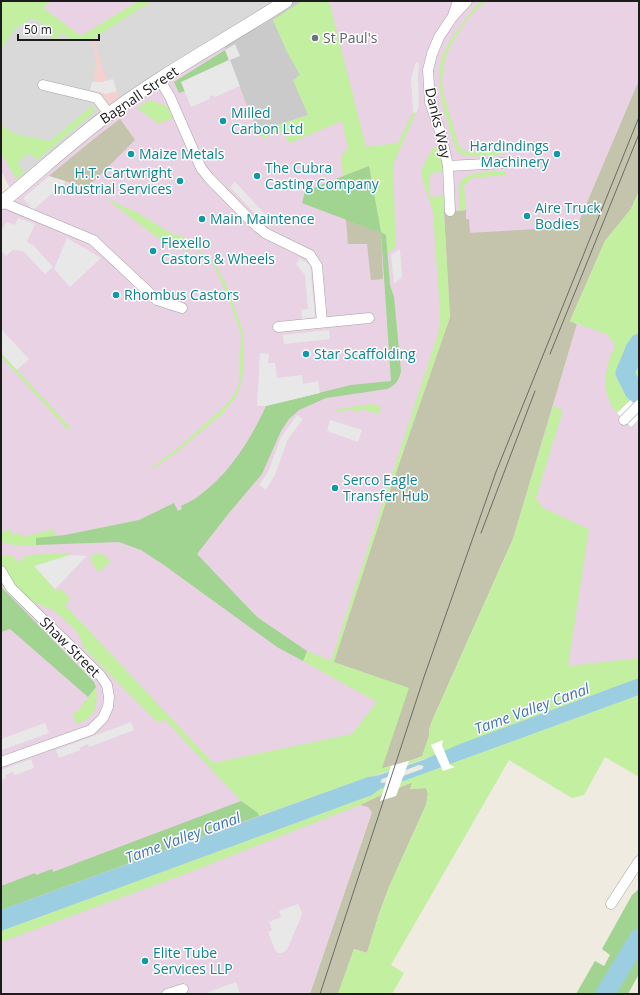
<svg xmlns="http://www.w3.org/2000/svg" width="640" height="995" font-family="'Open Sans',sans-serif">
	<rect width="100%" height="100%" fill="#efebe1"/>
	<path fill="#dad9d9" d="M138,1h148l-264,185 -6,-7 -15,-26v-104l14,-20 28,-21 38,28z"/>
	<path fill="#f2d1ce" d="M94,38l13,42 6,-1 9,25 -13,10 -19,-18 5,-27 1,-10 -5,-19z"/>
	<g fill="#e9d2e3">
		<path d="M50,1h88l-57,35 -38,-28z"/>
		<path d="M329,1h310v79l-62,146 -7,-3 -189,546 -6,13 8,12 -23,11 8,2 4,4 -62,183h-309v-791l12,-9 -12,-23v-18l15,26 6,7 43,-37 157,-108 35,91 97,-32z"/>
		<path d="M577,324l62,8v354l-204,74 -13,-3 91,-218z"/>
	</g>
	<path fill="#cacaca" d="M286,1h43l25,99 -97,32 -35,-91z"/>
	<g fill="#c3c4ab">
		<path d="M639,80v111l-8,18 -26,32 -35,80 7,3 -64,215 -81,182 -3,9v6l-7,21 -41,12 27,-81 -75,-26 58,-175 59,-170 -6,-105 22,-2v9h3l1,14 98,-6 1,-4 8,3z"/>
		<path d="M120,119l15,21 -48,48 -38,-12 46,-38z"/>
		<path d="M346,219l35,14 2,46 -12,1 -4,-36h-19z"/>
		<path d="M413,782l-3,7 16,-1 2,6 -2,11 -37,82 -10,27 -12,39 -13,-4 -16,45h-28l62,-182 -4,-5 -8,-2 23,-11z"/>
	</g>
	<g fill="#c3efa1">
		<path d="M2,1h48l-7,7 38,28 57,-35h14l-61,39 -12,2 -20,-9 -1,7 -6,-1 1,-10 -22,-11 -16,11 -14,20z"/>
		<path d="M302,1h27l37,146 32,-4 15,-31 3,1 -21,47 -2,7 3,79 -8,7 -2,-18 -5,-2 -12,-67 -26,10 -2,-19 7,-9 -6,-27 -52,22 -9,-12 -12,4 -5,4 -7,-7 51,-17 -15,-35 7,-5 -14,-25 -13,-30z"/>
		<path d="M480,1h6l-10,9 -12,14 -16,26 -4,14 -2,16 2,15 15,51c8,11 33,5 45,4v4c-13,1 -39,7 -48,-4 -8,-29 -23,-63 -14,-93 4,-11 11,-21 17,-29 7,-9 13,-19 21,-27z"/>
		<path d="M149,100l18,6 6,12 -14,6 -22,-16z"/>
		<path d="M93,105v8l-56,47 -8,-7 -12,9 7,10 -8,7 -15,-26v-28l14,9 35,7z"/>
		<path d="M435,147h2l7,23 -3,2 -10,1 -2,9 1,15 13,-1 7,121 -59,170 -57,175 75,26 -27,80 9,-2 -1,5 -22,6 -109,39 -2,-3 -16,-12 -76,-81 -8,2 -73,-74 -6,-15 -23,-22 -28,-12 -9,-7 -11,-18 -6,-12v-6l11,-1 7,8 7,-8 43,-2 1,2 -35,11 21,25 4,-3 11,11 -6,6 148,158 139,-29 25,-32 -74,-41 4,-10 24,10 107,-327 2,-10v-13l-7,-99 -10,-31 -2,-10 6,-13 6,-10z"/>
		<path d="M506,171v4l-34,3 -8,8 2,24 -6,1c0,-7 -3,-23 0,-28 4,-12 34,-11 46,-12z"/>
		<path d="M639,191v201l-22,21c-18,-23 -12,-43 -2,-68l-8,-11 -37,-13 35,-80 26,-32z"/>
		<path d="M105,198l31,14 40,24 2,-2 11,7 27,24 12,23 15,44 1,33 -2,15 -6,17 -14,17 -45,38 -20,14 -9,4 30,-22 48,-43 9,-12 4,-12 2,-47 -15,-42 -12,-27 -22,-19 -5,6 -10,-7 -3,5z"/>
		<path d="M1,353l69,74 -1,4 -68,-74z"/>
		<path d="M372,404l9,3 -2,7 -18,-5 -1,3 -13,-3v2l-4,-1 -1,3 -7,-2 8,-3z"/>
		<path d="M553,406l10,4 -27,88 7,10 46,21 -21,137 71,-8v20l-195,73 -2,-6 1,-5 -8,15 -28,10 2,-4 13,-5 7,-20v-6l3,-9 81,-182z"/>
		<path d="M11,529l1,6 9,-2 1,4 32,-8 1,7 -19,2v7c-13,0 -24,2 -35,-4v-9z"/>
		<path d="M96,554h6l9,7 -12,11 -5,-5 1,-2 -5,-5 2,-5z"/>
		<path d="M96,687c2,20 0,31 -20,37l-3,-11 4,-1z"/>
		<path d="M639,695v82l-34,-20 -21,38 -12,3 -63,-38 -118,205 13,8 -12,21h-54l16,-45 13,4 12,-39 10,-27 37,-82 2,-11 -2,-6 -16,1 2,-7 -13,6 2,-6z"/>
		<path d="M385,787l-2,7 -23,11 -180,71 -179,66v-11l371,-136 8,-6z"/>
	</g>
	<g fill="#a1d391">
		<path d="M225,50l4,10 -47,22 3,9 -6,2 -5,-11z"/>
		<path d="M369,166l12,66 5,3 4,50 4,12 7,74c-2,9 -5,14 -14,18l-61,9 -27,12 -10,9 -8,12 -19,43 -33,39 -32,41 60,63 50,34 -4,10 -26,-14 -113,-82 -23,-15 -22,-8 -83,3v-7l29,-3 74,-15 35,-17 4,8 4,-2 -1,-3c6,-3 13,-6 19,-11 30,-22 51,-56 66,-89l85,-21 40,-4 -10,-148 -79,-30 3,-12z"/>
		<path d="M1,586l3,4 90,92 2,5 -8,10 -78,-68 -9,3z"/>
		<path d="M241,801l17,12 1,3 -258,94v-24l34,-13 1,2 16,-6 1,3z"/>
		<path d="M639,889v85l-11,20h-52l19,-33 9,5 6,-11 -8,-6 30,-54z"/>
	</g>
	<g fill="#e8e8e8">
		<path d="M235,44l5,12 -10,4 10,26 -25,11 -2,-2 -4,2 1,2 -19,8 -10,-25 48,-22 -4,-10z"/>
		<path d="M416,62l3,1 -1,14 1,29 -3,7 -3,-1 -2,-34z"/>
		<path d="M113,79l4,12 -10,3 -17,-4 2,-8h9z"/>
		<path d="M49,176l16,5 -3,11 -6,-2 -23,20 -10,-12z"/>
		<path d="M235,182l32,34 -5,5 -32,-34z"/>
		<path d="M18,218l17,6 -8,18 7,4 19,21 -8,7 -22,-23 -10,-1 -7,6 -3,-4 -2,2v-23h1l4,-9 9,3z"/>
		<path d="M67,238l34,20 -31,29 -16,-18z"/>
		<path d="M400,249l2,28 -8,7 -3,-29z"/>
		<path d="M299,258l11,7 5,52 -13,2 -1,-9 7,-1 -3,-34 -9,-11z"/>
		<path d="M1,329l28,30 -12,11 -16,-17z"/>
		<path d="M329,330l1,9 -46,5 -1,-9z"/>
		<path d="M260,353l9,1 -1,9h7l2,15 25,-3 1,9 15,-3 2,12 -54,13h-9z"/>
		<path d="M297,415l6,4 -15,20 -13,36 -9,15 -7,-5 9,-13 13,-35z"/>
		<path d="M330,420l32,10 -4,12 -31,-11z"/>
		<path d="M70,555l17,1 -32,33 -21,-23z"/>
		<path d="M131,722l3,8 -45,17 -1,-3 -9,4 1,2 -21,8 -3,-8z"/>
		<path d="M45,723l4,10 -47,17 -1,-11z"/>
		<path d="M31,759l3,9 -19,7 -2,-3 -8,3 1,3 -5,2v-10z"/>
		<path d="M298,904l4,8 -1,5 -14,33 -5,3h-4l-3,-3 -7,-18 4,-2 -3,-8 12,-5 -2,-6z"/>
		<path d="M236,982l4,12h-37z"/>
	</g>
	<path fill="#9ccee1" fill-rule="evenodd" d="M639,678v17l-238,87 -21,7 -8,6 -371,136v-21l367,-133 8,-1 47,-16 37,-16zM419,765l5,1 -2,3 -38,14 -4,-1 2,-3z"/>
	<g fill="#fff">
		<path d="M639,392v27l-8,8 -14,-14z"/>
		<path d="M443,740l-1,5 8,20 5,2 -12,4 -12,-26z"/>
		<path d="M409,761l-13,35 -16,5 11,-35z"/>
	</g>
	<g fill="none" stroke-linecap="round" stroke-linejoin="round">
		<g stroke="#9ccee1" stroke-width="19">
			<path d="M639,343l-4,6 -10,24 9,18 5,4"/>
			<path d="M605,994l34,-56"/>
		</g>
		<g stroke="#a3a3a3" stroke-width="11">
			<g id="minor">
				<path d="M458,1l-5,15 14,-15"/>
				<path d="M160,80l10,17 31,71 8,10 43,44 13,11 45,22 7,11 5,56"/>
				<path d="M43,85l54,13 12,16"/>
				<path d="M448,166l57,-3"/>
				<path d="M2,202l91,38 64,60 25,8"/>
				<path d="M450,211l-2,-45 -7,-32 -11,-32 -2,-32 4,-16 7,-17 14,-21"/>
				<path d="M278,327l91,-9"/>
				<path d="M624,420l15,-15"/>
				<path d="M1,571l10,17 89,87 7,10 2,12 -1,10 -5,11 -12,12 -90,32"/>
				<path d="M611,904l28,-43"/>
				<path d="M167,994l16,-5"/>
			</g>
		</g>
		<g stroke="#a3a3a3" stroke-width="14">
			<path id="tertiary" d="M1,203c36,-29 70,-61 108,-89 56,-42 119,-75 177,-113"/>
		</g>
		<use href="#minor" stroke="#fff" stroke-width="10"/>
		<use href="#tertiary" stroke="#fff" stroke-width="13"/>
		<g stroke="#6a6a6a" stroke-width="1">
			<path d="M550,354l89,-220"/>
			<path d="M481,533l54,-142"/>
			<path d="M320,994l104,-317 72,-205 143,-355"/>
		</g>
	</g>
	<circle fill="#6b7280" stroke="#fff" stroke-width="1.5" cx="315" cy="38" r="4"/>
	<g fill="#0f9aa8" stroke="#fff" stroke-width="1.5">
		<circle cx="223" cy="121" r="4"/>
		<circle cx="131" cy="154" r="4"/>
		<circle cx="557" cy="154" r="4"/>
		<circle cx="257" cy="176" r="4"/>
		<circle cx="180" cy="181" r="4"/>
		<circle cx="527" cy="216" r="4"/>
		<circle cx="202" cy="219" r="4"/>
		<circle cx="153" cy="251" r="4"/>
		<circle cx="116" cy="295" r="4"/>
		<circle cx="306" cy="354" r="4"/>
		<circle cx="335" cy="488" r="4"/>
		<circle cx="145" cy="961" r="4"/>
	</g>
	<g text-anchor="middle" stroke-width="3" stroke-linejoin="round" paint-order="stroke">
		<g font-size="14" fill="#5b616d" stroke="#fff" text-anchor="start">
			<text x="323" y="43">St Paul's</text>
		</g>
		<g font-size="14" fill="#1c1c1c" stroke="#fff">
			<text transform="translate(139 95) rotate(-34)" y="5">Bagnall Street</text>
			<text transform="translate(438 123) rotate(77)" y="5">Danks Way</text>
			<text transform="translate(70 647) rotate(45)" y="5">Shaw Street</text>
		</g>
		<g font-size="14" fill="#0d838f" stroke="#fff" text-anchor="start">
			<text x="231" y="118">Milled<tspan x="231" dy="16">Carbon Ltd</tspan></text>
			<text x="549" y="151" text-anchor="end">Hardindings<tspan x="549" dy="16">Machinery</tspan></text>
			<text x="139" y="159">Maize Metals</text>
			<text x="265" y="173">The Cubra<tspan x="265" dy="16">Casting Company</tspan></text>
			<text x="172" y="178" text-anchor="end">H.T. Cartwright<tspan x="172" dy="16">Industrial Services</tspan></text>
			<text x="535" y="213">Aire Truck<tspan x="535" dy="16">Bodies</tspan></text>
			<text x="210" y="224">Main Maintence</text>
			<text x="161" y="248">Flexello<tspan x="161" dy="16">Castors &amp; Wheels</tspan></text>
			<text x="124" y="300">Rhombus Castors</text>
			<text x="314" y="359">Star Scaffolding</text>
			<text x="343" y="485">Serco Eagle<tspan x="343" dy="16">Transfer Hub</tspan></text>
			<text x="153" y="958">Elite Tube<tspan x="153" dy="16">Services LLP</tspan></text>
		</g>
		<g font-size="15" font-style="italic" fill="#4074b5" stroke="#fff">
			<text transform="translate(532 709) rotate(-20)" y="5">Tame Valley Canal</text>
			<text transform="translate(183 838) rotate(-20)" y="5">Tame Valley Canal</text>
		</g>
	</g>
	<rect width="640" height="995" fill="none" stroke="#1c1c1c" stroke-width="4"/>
	<path d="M18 34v6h81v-6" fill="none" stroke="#1c1c1c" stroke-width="2"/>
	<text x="24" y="34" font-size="12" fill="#1c1c1c" stroke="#ffffff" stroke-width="3" paint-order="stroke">50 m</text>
</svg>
